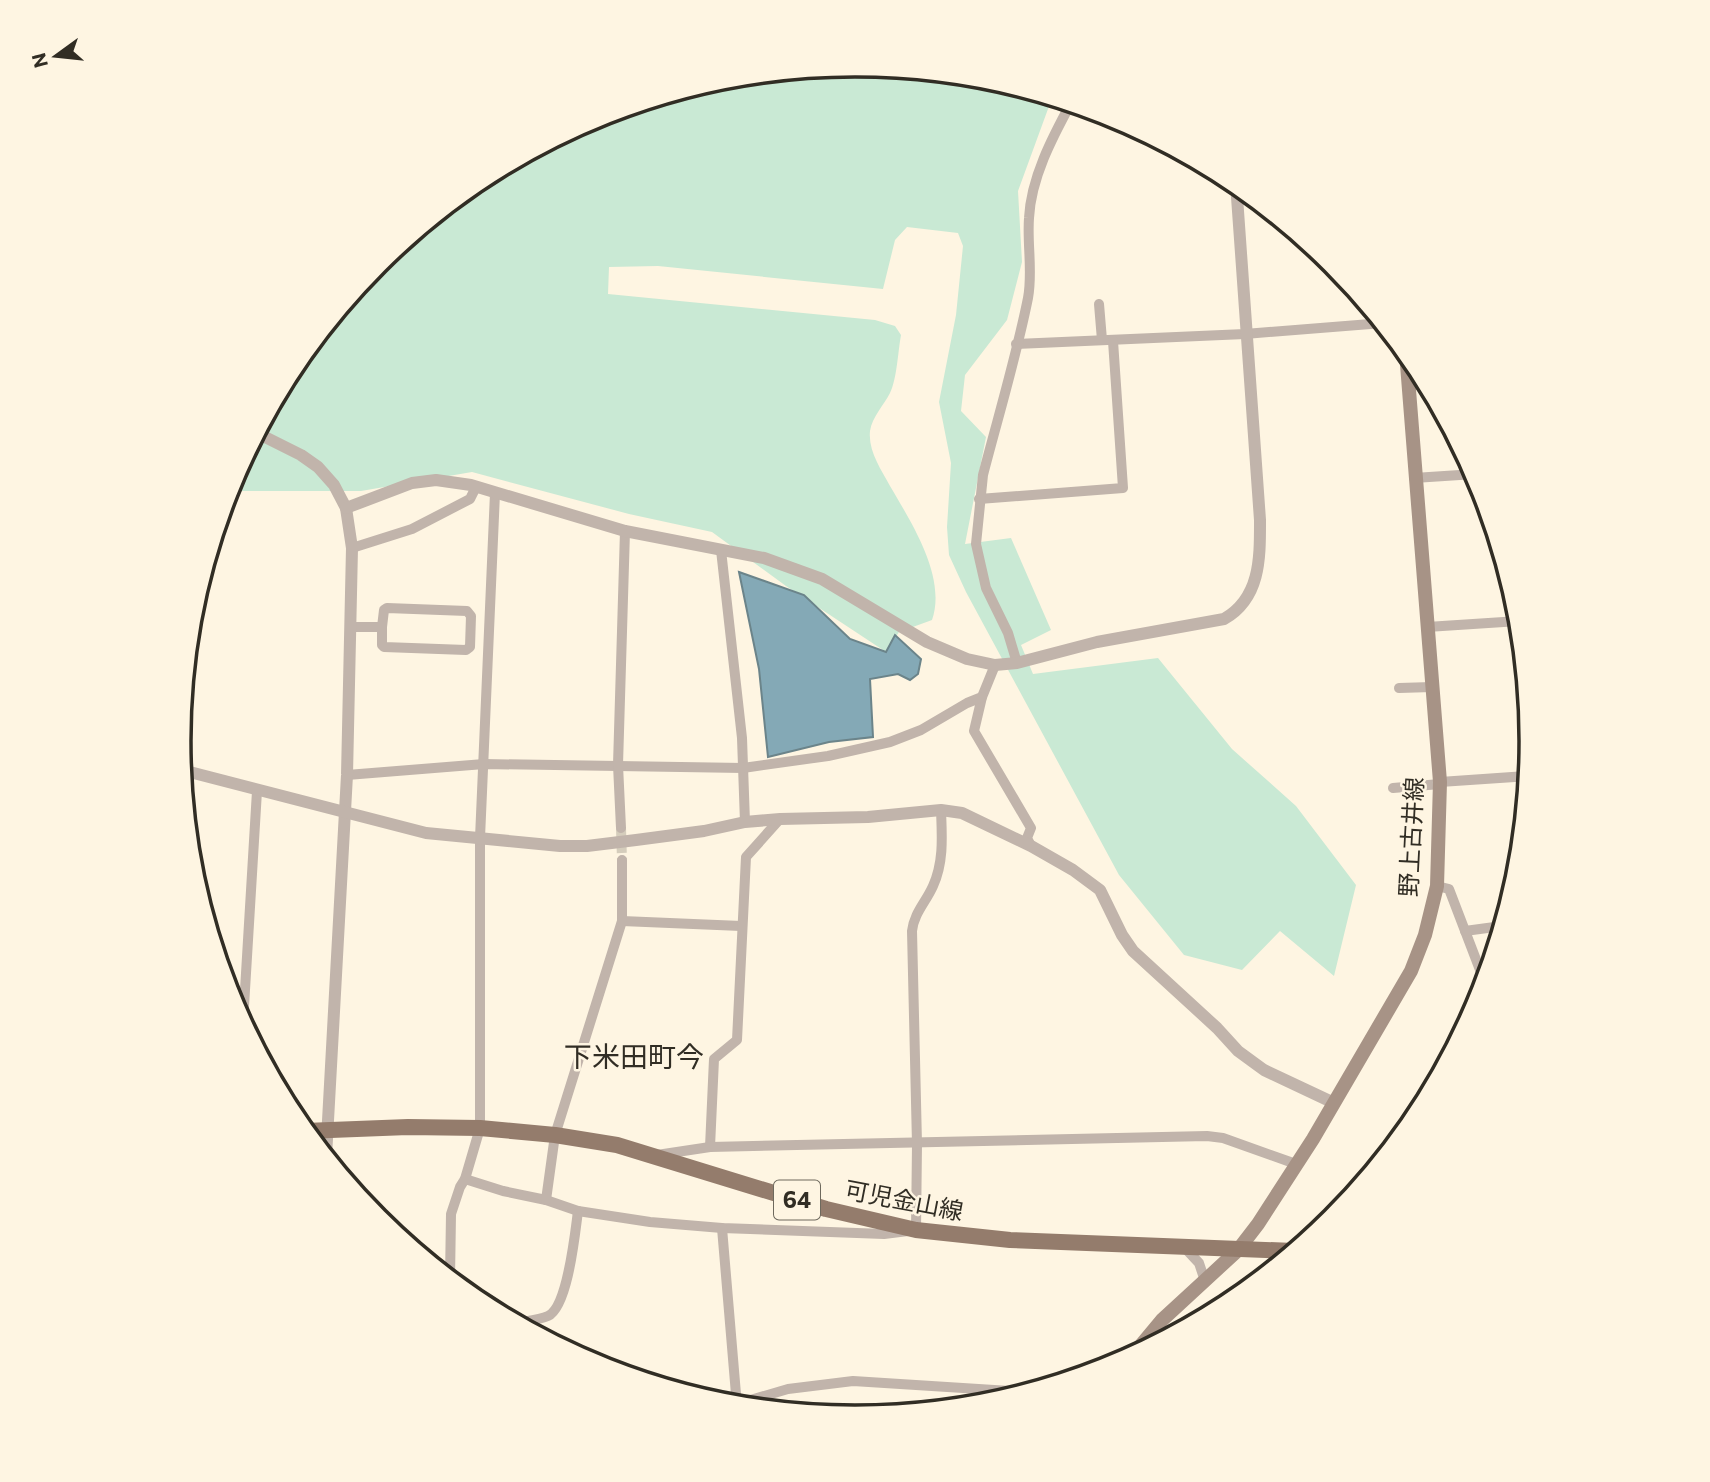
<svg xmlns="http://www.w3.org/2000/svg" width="1710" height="1482" font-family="Commissioner,'Noto Sans JP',sans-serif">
	<rect width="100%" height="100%" fill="#fef5e2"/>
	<path fill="#c9e9d4" d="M855,65l132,13 65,20 -34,93 4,71 -15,58 -42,55 -4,36 25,26 -21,107 46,-6 40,92 -30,15 12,29 125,-16 74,91 64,57 60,79 -22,91 -54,-45 -38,39 -58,-15 -65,-80 -153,-283 -17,-37 -2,-28 4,-64 -12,-61 17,-87 7,-69 -5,-13 -51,-6 -12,13 -12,49 -225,-23 -49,1 -1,27 267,26 20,6 6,9c-3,16 -4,44 -11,58 -6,12 -18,24 -20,38 -2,20 11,38 20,55 21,36 57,91 42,134l-33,12 -13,20 -100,-66 -74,-54 -83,-18 -157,-42 -111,19h-133l65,-126 84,-102 103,-84 117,-63 126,-38z"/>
	<path fill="#84a9b6" stroke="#6b848a" stroke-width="2" d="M739,572l65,23 46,44 36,13 9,-17 26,24 -3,15 -8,6 -12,-6 -28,5 3,58 -44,5 -61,15 -9,-88z"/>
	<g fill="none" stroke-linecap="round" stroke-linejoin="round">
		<path stroke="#d5cdbc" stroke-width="10" stroke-dasharray="10 5" stroke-linecap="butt" d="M621,828l1,32"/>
		<g stroke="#c1b4ab" stroke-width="10">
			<path d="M1099,304l3,36"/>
			<path d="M1016,344l229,-10 138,-11"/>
			<path d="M1414,478l61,-4"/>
			<path d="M979,499l144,-11 -10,-147"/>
			<path d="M352,548l60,-19 58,-30 6,-12"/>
			<path d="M721,550l21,188 3,84"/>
			<path d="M351,627h31v18l2,2 82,3 4,-3 1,-31 -4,-5 -80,-3 -3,2 -2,17"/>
			<path d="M1427,627l92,-6"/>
			<path d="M1017,663l-9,-30 -22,-45 -10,-44 7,-69c15,-58 33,-117 45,-177 5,-26 -1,-53 1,-80 2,-40 23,-80 42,-115"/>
			<path d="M995,665l-13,32 -8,34 57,97 -4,10 4,8"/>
			<path d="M1399,688l33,-1"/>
			<path d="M347,775l137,-11 259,4 85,-12 62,-14 31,-12 46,-27 15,-6"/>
			<path d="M1440,782l88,-6"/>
			<path d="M1393,788l47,-4"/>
			<path d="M621,828l-3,-63 7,-234"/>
			<path d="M1437,886l12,3 36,94"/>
			<path d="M622,921l119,5"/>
			<path d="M1465,931l37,-5"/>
			<path d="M243,1023l14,-232"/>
			<path d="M710,1147l4,-88 23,-19 9,-183 34,-38"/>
			<path d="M657,1155l53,-8 497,-11 16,2 73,26"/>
			<path d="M465,1179l38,12 43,9 32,11 72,11 72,6 162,6 32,-4 1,-86 -5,-213c2,-18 14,-29 21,-45 11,-24 9,-50 8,-76"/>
			<path d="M546,1200l9,-65 67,-214v-61"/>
			<path d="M722,1228l15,178"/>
			<path d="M1185,1248l14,15 6,18"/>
			<path d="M450,1279l1,-65 9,-27 5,-8 15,-51v-290l15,-345"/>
			<path d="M516,1323c10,-2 23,-3 32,-7 20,-9 27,-83 30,-105"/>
			<path d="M737,1404l51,-15 65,-8 173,11"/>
		</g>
		<g stroke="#c1b4ab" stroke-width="12">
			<path d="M257,433l44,22 17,12 16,18 12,23 6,40 -5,227 -21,382"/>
			<path d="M346,508l66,-25 24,-3 35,5 154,46 139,27 58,21 105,63 40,17 28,6 22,-2 80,-21 127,-23c37,-21 36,-62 36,-99l-24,-337"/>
			<path d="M182,770l244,63 134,13h27l49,-6 68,-9 41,-9 35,-3 88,-2 73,-7 21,3 69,33 42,24 27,20 22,45 11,16 84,77 21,23 15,11 11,8 70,33"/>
		</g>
		<path stroke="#a79386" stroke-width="14" d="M1132,1356l30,-36 76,-70 20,-26 55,-85 98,-168 14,-36 12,-49 3,-104 -34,-430"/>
		<path stroke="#947c6c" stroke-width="16" d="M305,1131l103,-4 72,1 75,7 62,10 209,64 90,21 94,10 284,11"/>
	</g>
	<g text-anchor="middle" stroke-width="5" stroke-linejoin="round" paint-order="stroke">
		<rect fill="#fef5e2" stroke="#6e695d" stroke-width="2" x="774" y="1180.5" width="46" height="39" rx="5"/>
		<g font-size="23" font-weight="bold" fill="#312d24">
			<text x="797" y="1208">64</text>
		</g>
		<g font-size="24" fill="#312d24" stroke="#fef5e2">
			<text transform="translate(1412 837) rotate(-87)" y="8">野上古井線</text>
			<text transform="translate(904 1201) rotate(11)" y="8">可児金山線</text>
		</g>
		<g font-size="28" fill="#312d24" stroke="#fef5e2">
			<text x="634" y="1067">下米田町今</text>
		</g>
	</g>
	<path d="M0 0H1710V1482H0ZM191 741a664 664 0 1 1 1328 0a664 664 0 1 1-1328 0Z" fill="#fef5e2" fill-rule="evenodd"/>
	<path fill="none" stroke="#312d24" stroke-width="3.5" d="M191 741a664 664 0 1 1 1328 0a664 664 0 1 1-1328 0Z"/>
	<g transform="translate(56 56) rotate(255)" stroke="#fef5e2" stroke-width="5" paint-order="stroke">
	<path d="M0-5L12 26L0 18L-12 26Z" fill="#312d24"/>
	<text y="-10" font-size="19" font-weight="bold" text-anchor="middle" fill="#312d24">N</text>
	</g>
</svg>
